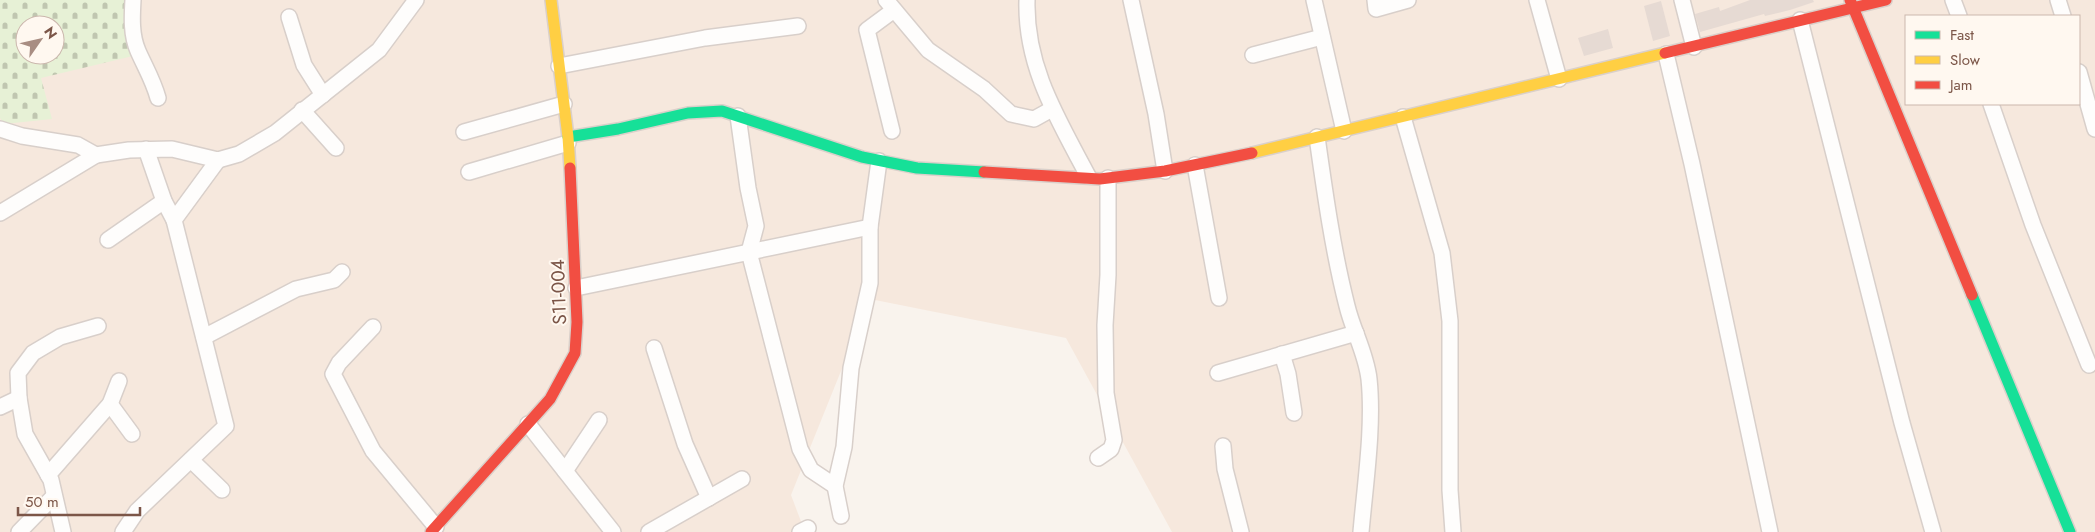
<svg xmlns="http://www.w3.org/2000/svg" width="2095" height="532" font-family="Jost,sans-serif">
	<defs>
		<pattern id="cemetery-stones" width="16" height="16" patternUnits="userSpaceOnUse" patternTransform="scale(1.25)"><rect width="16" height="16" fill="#e7f1d6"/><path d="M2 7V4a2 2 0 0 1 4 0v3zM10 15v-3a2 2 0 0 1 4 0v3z" fill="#c0c6b0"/></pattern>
	</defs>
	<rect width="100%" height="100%" fill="#f9f3ed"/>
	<path fill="#f6e8dd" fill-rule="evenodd" d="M0,0h2095v532h-923l-106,-194 -196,-39 -79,196 14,37h-805zM1906,16h173v88h-173zM25,25h30v30h-30z"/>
	<path fill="url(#cemetery-stones)" fill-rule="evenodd" d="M0,0h126l1,45 6,11 -92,22 11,41 -48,5 -4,-6zM25,25h30v30h-30z"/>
	<g fill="#e6dad3">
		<path d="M1750,0h63l1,2 -24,8 -25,6 -1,-2 -64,18 -5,-18 24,-7 1,4z"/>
		<path d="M1661,1l9,35 -17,5 -9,-35z"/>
		<path d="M1608,29l5,19 -29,8 -6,-18z"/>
	</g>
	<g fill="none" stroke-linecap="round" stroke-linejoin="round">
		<g stroke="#d8cfca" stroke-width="18">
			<g id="street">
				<path d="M133,0c-1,17 -2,35 5,51 7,16 15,29 20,47"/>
				<path d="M886,0l42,50 56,39 27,25 23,5 18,-10"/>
				<path d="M1027,0c-2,67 31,119 61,176"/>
				<path d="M1131,0l25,114 9,57"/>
				<path d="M1314,0l30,131"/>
				<path d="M1375,0l1,9 32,-9"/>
				<path d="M1537,0l22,79"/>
				<path d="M1682,0l12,47"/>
				<path d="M1953,0l6,16"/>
				<path d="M2058,0l5,16"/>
				<path d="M289,17l15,48 19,30"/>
				<path d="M1800,20l102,403 31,109"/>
				<path d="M1666,54l26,110 78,368"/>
				<path d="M1253,55l69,-18"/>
				<path d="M559,66l146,-28 93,-12"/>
				<path d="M2079,72l16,57"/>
				<path d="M1991,104l42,121 56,140"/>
				<path d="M302,110l34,38"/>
				<path d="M738,116l10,72 8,38 -7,26 51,197 11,21 24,16"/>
				<path d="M1403,117l39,136 8,68v169l3,42"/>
				<path d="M0,129l22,7 56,9 18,10 33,-5 43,-1 46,11 21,-6 36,-21 104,-83 37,-50"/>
				<path d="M892,131l-25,-101 27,-20"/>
				<path d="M464,132l100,-28"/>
				<path d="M1317,137c8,57 16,114 30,169 6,25 19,47 22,73 5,47 -4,106 -8,153"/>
				<path d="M146,149l18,52 10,19"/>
				<path d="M1195,165l24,133"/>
				<path d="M469,172l99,-29"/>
				<path d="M0,213l96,-58"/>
				<path d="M108,240l56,-39"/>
				<path d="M576,288l294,-61"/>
				<path d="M373,327l-34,36 -6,11 40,77 63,76"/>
				<path d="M204,337l92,-48 38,-9 8,-8"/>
				<path d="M654,348l31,96 24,54"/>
				<path d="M1282,354l6,20 6,39"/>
				<path d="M1218,373l138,-40"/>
				<path d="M110,404l22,30"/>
				<path d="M0,407l19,-9"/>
				<path d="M528,424l85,108"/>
				<path d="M1223,446l2,23 16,63"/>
				<path d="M1098,458l13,-9 3,-9 -8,-47 -1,-68 3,-50v-97"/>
				<path d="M191,460l31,30"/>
				<path d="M565,471l34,-51"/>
				<path d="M48,475l62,-71 9,-23"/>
				<path d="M841,516l-6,-30 9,-39 7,-79 19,-85v-56l9,-66"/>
				<path d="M19,532l35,-36"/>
				<path d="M63,532l-12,-52 -26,-46 -6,-36 -1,-25 15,-20 27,-16 38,-11"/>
				<path d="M123,532l14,-21 89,-85 -52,-206 44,-60"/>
				<path d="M649,532l93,-53"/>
				<path d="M800,532l8,-4"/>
			</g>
		</g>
		<g stroke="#dad0ca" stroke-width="14">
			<g id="fast">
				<path d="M568,137l50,-8 70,-16 34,-2 140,46 55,11 67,4"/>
				<path d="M1972,295l98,237"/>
			</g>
		</g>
		<g stroke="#dad0ca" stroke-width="14">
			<g id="slow">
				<path d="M551,0l17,137 2,31"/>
				<path d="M1252,153l413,-100"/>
			</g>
		</g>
		<g stroke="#dad0ca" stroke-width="14">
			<g id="jam">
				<path d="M1850,0l122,295"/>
				<path d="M1665,53l221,-53"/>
				<path d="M984,172l116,7 65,-8 87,-18"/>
				<path d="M431,532l119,-133 25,-46 2,-31 -7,-154"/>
			</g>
		</g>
		<use href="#street" stroke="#fefdfc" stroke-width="15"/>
		<use href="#fast" stroke="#16e098" stroke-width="11"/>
		<use href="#slow" stroke="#ffcf43" stroke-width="11"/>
		<use href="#jam" stroke="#f24e42" stroke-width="11"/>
	</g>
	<g text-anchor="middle" stroke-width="4" stroke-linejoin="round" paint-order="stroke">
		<g font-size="19" fill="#7c5648" stroke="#fff8f0">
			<text transform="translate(558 292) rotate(-92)" y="7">S11-004</text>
		</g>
	</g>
	<rect x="1905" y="15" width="175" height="90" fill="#fff8f0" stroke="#cbb7ad"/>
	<rect x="1915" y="31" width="25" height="8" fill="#16e098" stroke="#cbb7ad"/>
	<text x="1950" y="40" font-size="15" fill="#7c5648">Fast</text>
	<rect x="1915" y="56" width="25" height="8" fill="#ffcf43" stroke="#cbb7ad"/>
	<text x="1950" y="65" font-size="15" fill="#7c5648">Slow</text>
	<rect x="1915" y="81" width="25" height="8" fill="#f24e42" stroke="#cbb7ad"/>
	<text x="1950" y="90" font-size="15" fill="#7c5648">Jam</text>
	<g transform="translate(40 40) rotate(56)"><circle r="24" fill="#fff8f0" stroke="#cbb7ad"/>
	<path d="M0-4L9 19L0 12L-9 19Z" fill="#a88d82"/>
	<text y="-8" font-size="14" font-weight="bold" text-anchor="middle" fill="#7c5648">N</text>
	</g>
	<path d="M18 507v8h122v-8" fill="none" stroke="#7c5648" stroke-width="2.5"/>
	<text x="25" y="507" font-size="15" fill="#7c5648" stroke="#fff8f0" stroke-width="4" paint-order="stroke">50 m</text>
</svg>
